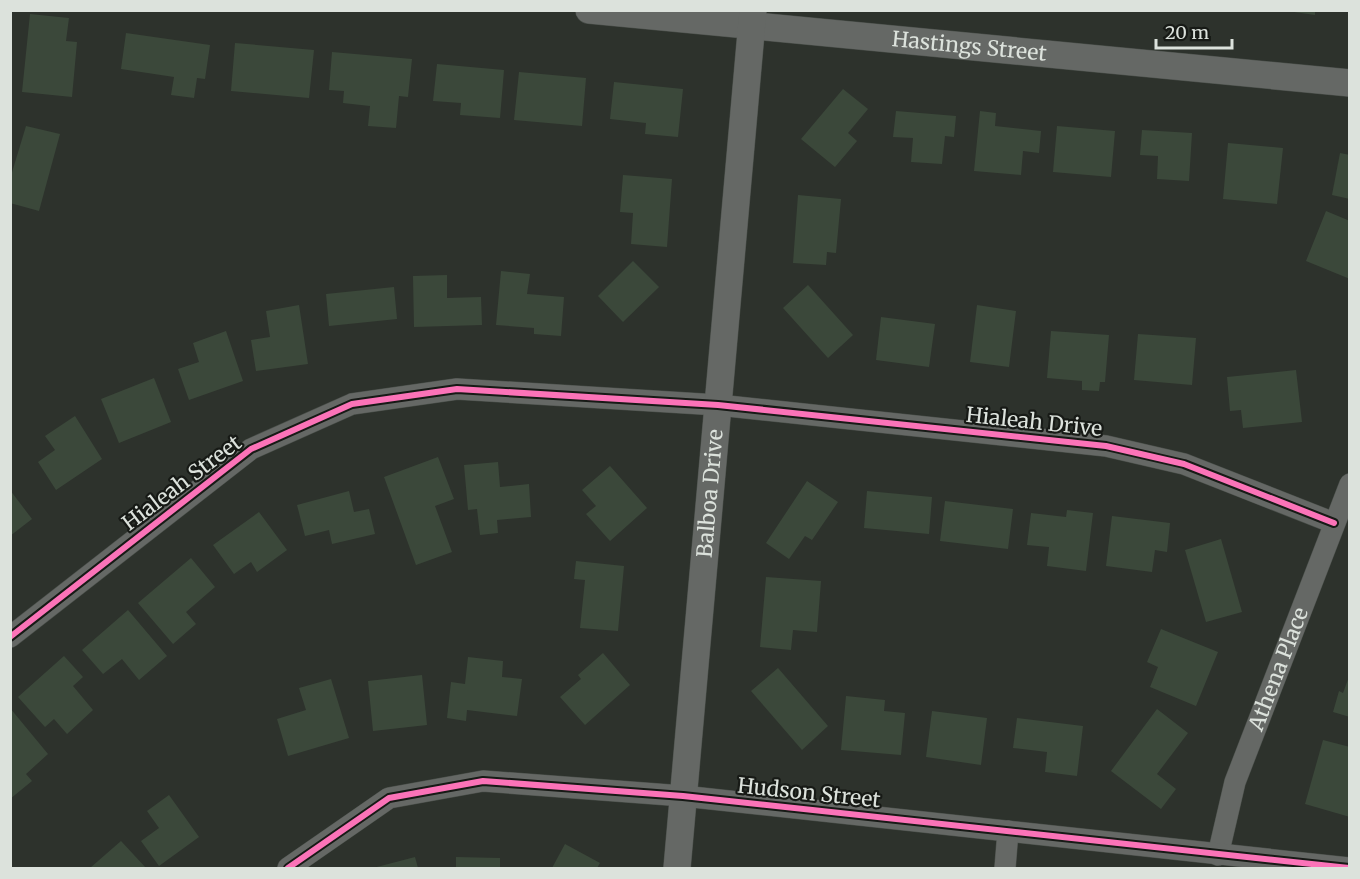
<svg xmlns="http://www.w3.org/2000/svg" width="1360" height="879" font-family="Merriweather,serif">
	<rect width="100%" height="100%" fill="#2d322c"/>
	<g fill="#3b483a">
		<path d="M1280,10h35v5z"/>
		<path d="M30,14l39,4 -3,23 11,1 -5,55 -50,-5z"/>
		<path d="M126,33l84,12 -5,34 -8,-1 -3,20 -23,-3 3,-18 -53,-8z"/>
		<path d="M235,43l79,7 -5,48 -78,-7z"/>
		<path d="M332,52l80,7 -4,38 -9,-1 -3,32 -28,-2 2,-20 -27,-3 1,-12 -15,-1z"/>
		<path d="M437,64l67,6 -4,48 -40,-3 1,-12 -28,-2z"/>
		<path d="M519,72l67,6 -4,48 -68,-6z"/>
		<path d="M614,82l69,7 -5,48 -33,-3 1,-11 -36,-4z"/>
		<path d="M843,89l25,20 -20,24 9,8 -22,26 -34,-28z"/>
		<path d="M896,111l60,5 -2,21 -9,-1 -3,28 -31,-2 2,-24 -20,-1z"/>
		<path d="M980,111l16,2 -1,13 46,5 -2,22 -16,-2 -2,24 -47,-4z"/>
		<path d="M26,126l34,8 -21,77 -29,-8v-24z"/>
		<path d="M1057,126l58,5 -4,46 -58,-5z"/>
		<path d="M1142,130l50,3 -3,48 -32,-2 1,-23 -18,-1z"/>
		<path d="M1228,143l55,5 -6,56 -54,-5z"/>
		<path d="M1340,153l10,2v44l-18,-4z"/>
		<path d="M623,175l49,4 -5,68 -36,-3 2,-31 -13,-1z"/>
		<path d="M798,195l43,4 -5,54 -9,-1 -1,13 -33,-2z"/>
		<path d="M1326,211l24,10v58l-44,-18z"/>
		<path d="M633,261l26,26 -36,35 -25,-26z"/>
		<path d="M501,271l29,3 -3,20 37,3 -3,39 -27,-2v-6l-38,-3z"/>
		<path d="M447,275v23l34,-1 1,28 -68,2 -1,-51z"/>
		<path d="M808,285l45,50 -25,23 -45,-50z"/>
		<path d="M394,287l3,32 -68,7 -3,-32z"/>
		<path d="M299,305l9,59 -52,7 -5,-31 19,-3 -4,-26z"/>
		<path d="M977,305l39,6 -7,56 -39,-5z"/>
		<path d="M881,317l54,7 -6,43 -53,-7z"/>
		<path d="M226,331l17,50 -54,19 -11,-31 21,-7 -6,-19z"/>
		<path d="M1051,331l58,4 -4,47h-5l-1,9 -17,-1v-9l-35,-3z"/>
		<path d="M1138,334l58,4 -4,47 -58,-5z"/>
		<path d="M1296,370l6,52 -59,6 -2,-18 -11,1 -3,-34z"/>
		<path d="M154,378l17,44 -52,21 -18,-44z"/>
		<path d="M75,416l27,43 -46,31 -18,-28 17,-12 -10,-14z"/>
		<path d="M438,457l16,42 -19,7 17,46 -36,13 -32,-88z"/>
		<path d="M498,462l2,25 29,-3 2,33 -34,3 1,13 -18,2 -3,-26 -9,1 -4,-45z"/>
		<path d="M610,466l37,42 -37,33 -24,-27 10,-8 -14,-16z"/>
		<path d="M807,481l31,21 -26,38 -7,-4 -16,23 -23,-16z"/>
		<path d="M10,490l22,29 -22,17z"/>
		<path d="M349,491l5,21 15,-3 6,25 -43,10 -3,-14 -24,6 -8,-31z"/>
		<path d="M867,491l65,6 -3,37 -65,-6z"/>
		<path d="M945,501l68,8 -5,40 -68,-8z"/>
		<path d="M1067,510l26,3 -7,58 -39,-5 2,-19 -22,-2 4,-32 35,4z"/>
		<path d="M259,512l28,38 -30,22 -6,-10 -17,12 -21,-29z"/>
		<path d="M1112,516l58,7 -3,29 -12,-2 -3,22 -46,-6z"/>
		<path d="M1221,539l21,73 -36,10 -21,-72z"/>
		<path d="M191,558l24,29 -29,25 10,12 -23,20 -35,-41z"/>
		<path d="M576,561l48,5 -6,65 -38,-3 5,-48 -11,-1z"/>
		<path d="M766,577l55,4 -4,51 -24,-2 -2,20 -31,-3z"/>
		<path d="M128,610l39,46 -28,24 -17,-21 -19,15 -21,-24z"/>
		<path d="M1161,629l57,23 -22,54 -46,-19 8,-20 -11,-5z"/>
		<path d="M603,653l27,32 -45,40 -25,-28 21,-18 -3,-4z"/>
		<path d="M64,656l19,21 -10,9 20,24 -26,24 -13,-15 -9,8 -27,-30z"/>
		<path d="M468,657l35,4 -1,16 20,2 -5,37 -50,-6 -1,11 -19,-3 4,-36 14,2z"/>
		<path d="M778,668l50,58 -26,24 -51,-59z"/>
		<path d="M1350,674v43l-17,-5 6,-21 4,2z"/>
		<path d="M422,675l5,50 -54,6 -5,-50z"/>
		<path d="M331,679l18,59 -61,18 -11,-37 29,-9 -7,-22z"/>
		<path d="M846,696l39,4 -1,11 21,2 -4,42 -60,-5z"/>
		<path d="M10,708l38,46 -22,20 6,7 -22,18z"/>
		<path d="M1157,709l31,24 -31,41 19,15 -15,20 -50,-38z"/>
		<path d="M932,711l55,7 -6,47 -55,-8z"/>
		<path d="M1017,718l66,8 -6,50 -32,-4 2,-20 -34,-4z"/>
		<path d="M1323,740l27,7v70l-45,-13z"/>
		<path d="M169,795l30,42 -40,29 -18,-25 18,-13 -12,-17z"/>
		<path d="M121,841l25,27h-56z"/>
		<path d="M565,844l35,19 -3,5h-45z"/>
		<path d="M415,857l3,11h-45z"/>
		<path d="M456,857l44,1v10h-44z"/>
	</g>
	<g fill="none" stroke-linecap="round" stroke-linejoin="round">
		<g stroke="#494e49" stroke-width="22">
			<g id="minor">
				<path d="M10,637l241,-188 101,-45 105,-15 261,16 388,41 78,18 150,59"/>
				<path id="s1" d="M1218,855l17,-73 115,-298"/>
				<path d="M288,868l101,-70 94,-17 200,15 666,72"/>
				<path d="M1005,868l3,-37"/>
			</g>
		</g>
		<g stroke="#494e49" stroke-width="28">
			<g id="tertiary">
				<path id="s2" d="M589,10l761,73"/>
				<path id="s3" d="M677,868l76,-858"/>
			</g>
		</g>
		<use href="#minor" stroke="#656865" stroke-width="21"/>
		<use href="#tertiary" stroke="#656865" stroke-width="27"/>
		<g stroke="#171a16" stroke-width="10">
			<g id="cycleway">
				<path d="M10,637l241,-188 101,-45 105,-15 261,16 388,41 78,18 150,59"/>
				<path d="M288,868l101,-70 94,-17 200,15 666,72"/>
			</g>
		</g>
		<use href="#cycleway" stroke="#fb73b8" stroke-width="6"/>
	</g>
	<g text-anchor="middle" stroke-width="4.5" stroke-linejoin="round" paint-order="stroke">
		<g font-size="21" fill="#dce2dc" stroke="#171a16">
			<text dy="7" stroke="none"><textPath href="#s2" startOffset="382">Hastings Street</textPath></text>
			<text transform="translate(1034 422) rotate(6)" y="7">Hialeah Drive</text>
			<text transform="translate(182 483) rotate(-37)" y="7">Hialeah Street</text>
			<text dy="7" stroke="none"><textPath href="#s3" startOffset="376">Balboa Drive</textPath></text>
			<text dy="7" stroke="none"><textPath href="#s1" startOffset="196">Athena Place</textPath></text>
			<text transform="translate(809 793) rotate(6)" y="7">Hudson Street</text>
		</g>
	</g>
	<rect width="1360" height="879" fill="none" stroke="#dce2dc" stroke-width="24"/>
	<path d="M1156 39v9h76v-9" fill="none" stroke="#dce2dc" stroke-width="3"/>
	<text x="1165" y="39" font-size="18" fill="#dce2dc" stroke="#171a16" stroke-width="4.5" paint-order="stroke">20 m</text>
</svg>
